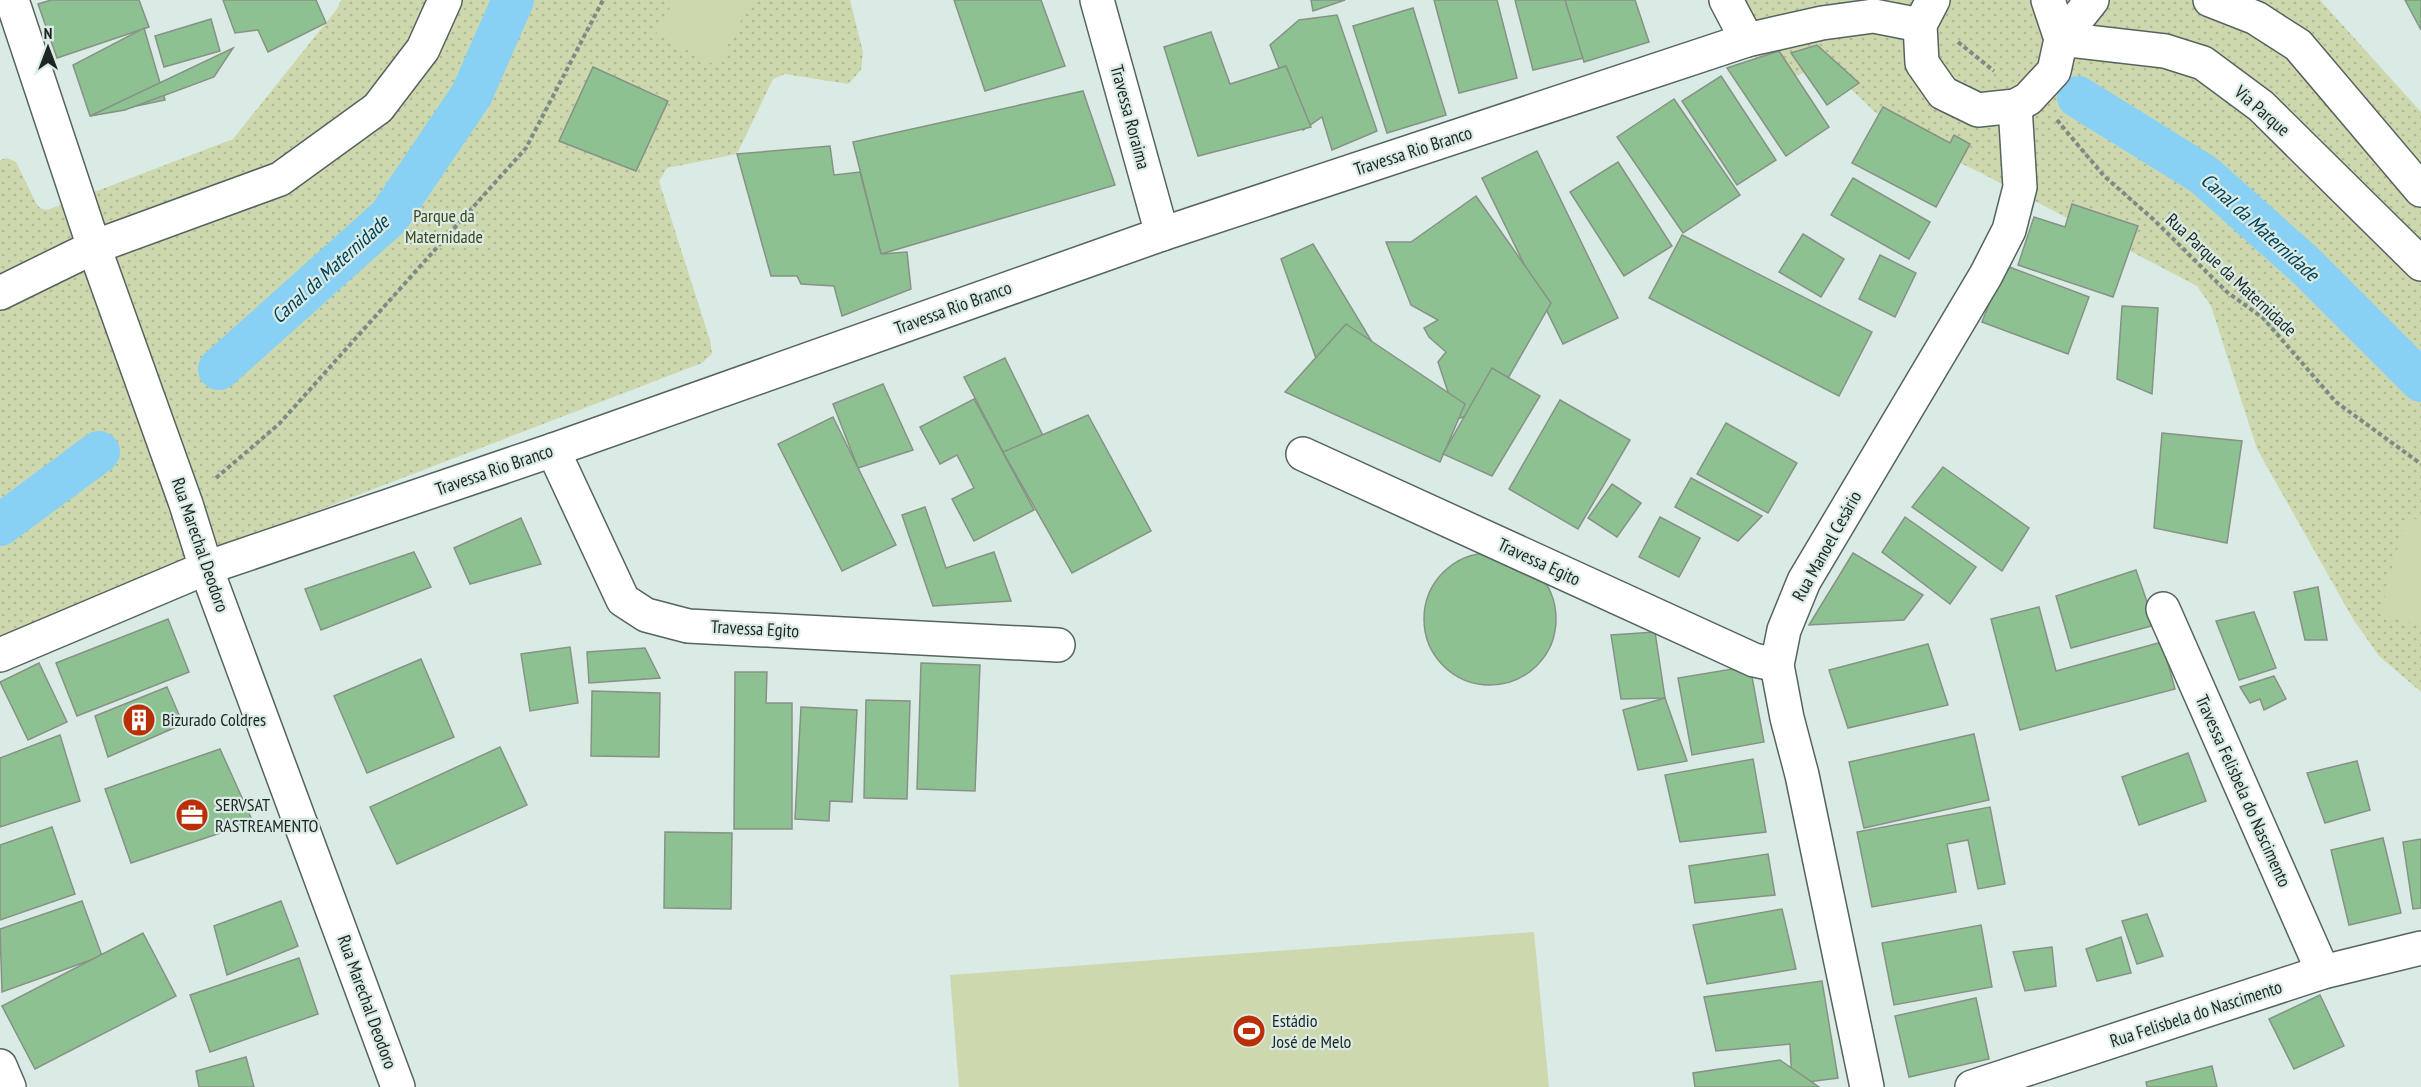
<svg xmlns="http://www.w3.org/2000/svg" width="2421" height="1087" font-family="'PT Sans Narrow',sans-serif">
	<defs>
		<pattern id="green-dots" width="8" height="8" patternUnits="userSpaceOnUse" patternTransform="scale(1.5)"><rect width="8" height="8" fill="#ced8ae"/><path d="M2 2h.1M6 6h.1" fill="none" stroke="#b0b995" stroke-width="1.8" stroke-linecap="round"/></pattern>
	</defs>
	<rect width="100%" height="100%" fill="#daebe5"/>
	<g fill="url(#green-dots)">
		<path d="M341,0h509l13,52 -2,18 -13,14 -63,-10 -12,5 -36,75 -70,14 -8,13 51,159 2,14 -10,9 -547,210 -155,67v-480l7,-2 9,4 20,41 4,5 7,2 186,-71 104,-130z"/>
		<path d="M1741,0h579l101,112v580l-42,-36 -26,-37 -96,-170 -46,-143 -14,-20 -212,-111 -58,-28 -51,-34 -41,-39 -20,-6 -37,16h-20l-8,-68z"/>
	</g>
	<g fill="#ced8ae">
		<path d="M674,0h78l-35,66 -61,-32z"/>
		<path d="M2406,517l15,3v105l-41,-11z"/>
		<path d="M1534,932l15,155h-590l-9,-112z"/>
	</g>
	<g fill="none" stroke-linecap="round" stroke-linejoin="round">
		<g stroke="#89d1f4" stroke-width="42">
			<path d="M2078,97l126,78 101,90 116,116"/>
			<path d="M219,369l170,-152 83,-123 41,-94"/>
			<path d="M0,525l99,-73"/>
		</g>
	</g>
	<g fill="#8dc191" stroke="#879287" stroke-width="1.5">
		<path d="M51,0h88l10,27 -92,31 -19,-54z"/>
		<path d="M223,0h93l10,23 -58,29 -10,-22 -23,3z"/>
		<path d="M954,0h87l24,66 -80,25z"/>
		<path d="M1311,0h34l-32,11z"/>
		<path d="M1434,0h63l20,78 -58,15z"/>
		<path d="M1515,0h54l15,58 -51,12z"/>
		<path d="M1565,0h70l14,42 -65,20z"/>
		<path d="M2405,0h16v30z"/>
		<path d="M1413,8l33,107 -59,18 -34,-107z"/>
		<path d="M1337,15l40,116 -45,19 -10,-33 -19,13 -33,-85 29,-25z"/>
		<path d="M211,19l9,32 -56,16 -9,-31z"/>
		<path d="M144,28l21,72 -75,16 -17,-51z"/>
		<path d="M1211,32l19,52 56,-18 25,61 -113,29 -34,-109z"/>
		<path d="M1817,45l42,38 -32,22 -36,-52z"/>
		<path d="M233,48l-19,29 -89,33 -35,6z"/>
		<path d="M1779,51l50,76 -43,29 -59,-88z"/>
		<path d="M593,67l75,34 -32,70 -77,-30z"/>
		<path d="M1721,76l55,84 -39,25 -55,-84z"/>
		<path d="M1083,91l32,94 -234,69 -28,-112z"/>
		<path d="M1674,99l66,96 -57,38 -66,-96z"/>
		<path d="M1883,107l67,36 4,-8 16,9 -34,63 -84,-44z"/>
		<path d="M830,146l4,29 26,-3 21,82 26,-2 4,37 -69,27 -8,-30 -33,-2 -4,-8h-26l-34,-122z"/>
		<path d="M1537,151l81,167 -55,26 -81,-166z"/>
		<path d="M1618,162l54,84 -48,30 -54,-84z"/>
		<path d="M1853,178l77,44 -21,37 -78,-44z"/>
		<path d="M1476,196l75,107 -60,105 -34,11 -19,-57 8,-10 -17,-15 -5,-9 14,-8 -27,-15 -25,-63h25z"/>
		<path d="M2072,204l66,22 -25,71 -95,-32 16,-48 31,10z"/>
		<path d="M1803,234l41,25 -23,38 -42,-25z"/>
		<path d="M1682,235l190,97 -33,64 -190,-98z"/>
		<path d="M1313,244l59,98 -41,59 -50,-142z"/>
		<path d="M1880,255l36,18 -21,44 -36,-18z"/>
		<path d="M2004,265l85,32 -21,57 -86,-32z"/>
		<path d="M2122,306l36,2 -6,86 -35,-15z"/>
		<path d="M1346,324l119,80 -25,58 -155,-70z"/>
		<path d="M1005,358l42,86 -39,17 -44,-84z"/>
		<path d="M1492,368l48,28 -48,80 -49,-22z"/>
		<path d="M883,384l30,66 -55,18 -25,-64z"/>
		<path d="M974,399l60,111 -60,31 -22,-42 22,-11 -17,-33 -17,9 -20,-37z"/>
		<path d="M1560,400l70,40 -52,89 -69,-40z"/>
		<path d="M1088,415l63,116 -79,42 -69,-121z"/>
		<path d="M833,417l63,128 -54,26 -64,-127z"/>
		<path d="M1726,423l71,40 -29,50 -71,-39z"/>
		<path d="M2162,433l80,8 -15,102 -73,-15z"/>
		<path d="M1943,467l86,61 -27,43 -90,-64z"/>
		<path d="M1691,478l71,38 -24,25 -63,-34z"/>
		<path d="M1612,484l29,19 -24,34 -29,-19z"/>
		<path d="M925,507l21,61 48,-16 17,49 -78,5 -31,-91z"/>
		<path d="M1660,517l40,21 -21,39 -40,-20z"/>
		<path d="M1905,517l71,50 -26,37 -68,-52z"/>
		<path d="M521,518l20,46 -71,20 -16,-36z"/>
		<path d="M414,552l17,35 -110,43 -16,-41z"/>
		<path d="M1853,553l70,42 -19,25 -95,5z"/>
		<circle cx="1490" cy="619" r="66"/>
		<path d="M2136,570l19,55 -84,23 -15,-52z"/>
		<path d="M2318,587l9,53h-22l-11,-48z"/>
		<path d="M2039,607l17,64 106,-29 13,47 -155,41 -29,-111z"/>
		<path d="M2254,612l22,56 -37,12 -23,-59z"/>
		<path d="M168,619l21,53 -112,44 -21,-53z"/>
		<path d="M1655,632l10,66 -44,1 -10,-64z"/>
		<path d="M1928,644l20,61 -100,23 -19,-58z"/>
		<path d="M570,647l8,56 -48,8 -9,-57z"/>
		<path d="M645,648l15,30 -71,5 -2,-31z"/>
		<path d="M421,659l33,78 -87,36 -33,-77z"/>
		<path d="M39,663l28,59 -39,18 -28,-58z"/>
		<path d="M921,663l59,2 -5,126 -58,-2z"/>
		<path d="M1750,666l14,76 -72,13 -14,-77z"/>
		<path d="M735,672h32l-1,31h26v126h-58z"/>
		<path d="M2274,676l12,23 -22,11 -4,-11 -10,4 -10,-16z"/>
		<path d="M167,687l16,37 -75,33 -13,-41z"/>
		<path d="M592,691l68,2 -1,64 -68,-1z"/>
		<path d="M1665,698l22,63 -49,9 -15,-60z"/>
		<path d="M866,700l44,1 -3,98 -43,-1z"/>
		<path d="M801,707l56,3 -5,92 -22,-1 -1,20 -34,-2z"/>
		<path d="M1974,734l15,66 -125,28 -15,-66z"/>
		<path d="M60,735l20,66 -80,26v-69z"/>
		<path d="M500,747l27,58 -130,59 -27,-57z"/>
		<path d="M220,749l33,73 -122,41 -26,-74z"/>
		<path d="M2188,753l18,48 -67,24 -17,-48z"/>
		<path d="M1753,759l13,73 -86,10 -15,-67z"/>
		<path d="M2357,761l13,49 -45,13 -18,-50z"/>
		<path d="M1990,807l15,77 -27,5 -10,-49 -21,4 9,48 -84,15 -15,-75z"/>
		<path d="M52,827l23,67 -75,26v-75z"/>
		<path d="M665,832l67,1 -1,76 -67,-1z"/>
		<path d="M2383,838l18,75 -52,12 -18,-75z"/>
		<path d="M2421,839v69l-8,1 -10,-67z"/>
		<path d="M1768,854l7,41 -80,8 -6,-37z"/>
		<path d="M82,901l20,55 -100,36 -2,-63z"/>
		<path d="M281,901l17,45 -71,29 -13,-49z"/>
		<path d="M1782,909l14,60 -89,15 -14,-59z"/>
		<path d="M2147,914l16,42 -26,8 -15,-43z"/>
		<path d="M1981,925l11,62 -98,18 -12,-62z"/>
		<path d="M143,933l33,63 -141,73 -33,-63z"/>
		<path d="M2121,937l10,36 -34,8 -11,-32z"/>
		<path d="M2052,947l4,39 -31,5 -12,-39z"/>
		<path d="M299,958l19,56 -108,38 -20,-57z"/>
		<path d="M1822,981l16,97 -46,6 -2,-40 -74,7 -12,-54z"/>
		<path d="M2320,995l24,51 -50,23 -25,-50z"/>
		<path d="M1976,998l13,61 -80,18 -14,-61z"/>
		<path d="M246,1057l8,30h-55l-3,-16z"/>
		<path d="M1780,1060l39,27h-124l-2,-14z"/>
		<path d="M2212,1066l5,21h-70l-1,-5z"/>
	</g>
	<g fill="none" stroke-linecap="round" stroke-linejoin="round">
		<g stroke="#55645f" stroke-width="36">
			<g id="street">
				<path d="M1097,0l65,234"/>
				<path d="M1726,0l21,40"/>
				<path d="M2061,39l31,-39"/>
				<path d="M553,450l70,150 23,15 42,11 370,19"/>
				<path d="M1303,454l451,206 23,5"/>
				<path d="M2163,609l160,363"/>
				<path d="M0,1066l9,21"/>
				<path d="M1867,1087l-65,-312 -15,-57 -10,-53 7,-35 20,-49 182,-306 23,-45 11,-43 -5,-81"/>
				<path d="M1972,1087l351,-115 98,-24"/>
			</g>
		</g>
		<g stroke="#55645f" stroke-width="36">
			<g id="secondary">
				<path d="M12,0l82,247 92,257 20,64 192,519"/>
				<path d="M1933,0l-13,25 2,38 21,30 35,17 37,-4 13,-7 26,-28 7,-32 -13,-39"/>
				<path d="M2210,0l46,18 42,27 123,145"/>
				<path d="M2061,39l104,12 38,12 58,43 160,158"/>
				<path d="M0,293l94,-46 186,-68 98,-71 45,-59 22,-49"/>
				<path d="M0,655l206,-87 347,-118 609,-216 585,-194 75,-17 52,-7 46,9"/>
			</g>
		</g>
		<g stroke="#7e8a86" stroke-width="4" stroke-dasharray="4.5 3" stroke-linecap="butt">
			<path d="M1958,42l36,29"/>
			<path d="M2057,120l47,56 49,43 74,73 36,26 73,84 85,62"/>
			<path d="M216,478l63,-54 247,-276 77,-148"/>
		</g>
		<use href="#street" stroke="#fff" stroke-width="33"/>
		<use href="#secondary" stroke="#fff" stroke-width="33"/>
	</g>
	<defs>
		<g id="building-disc" transform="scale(1.725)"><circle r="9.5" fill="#ba3004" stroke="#daebe5"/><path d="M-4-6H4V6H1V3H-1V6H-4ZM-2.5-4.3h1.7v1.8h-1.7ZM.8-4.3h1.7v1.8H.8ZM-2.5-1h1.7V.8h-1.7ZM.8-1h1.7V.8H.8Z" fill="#fff"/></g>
		<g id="office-disc" transform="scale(1.725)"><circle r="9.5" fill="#ba3004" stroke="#daebe5"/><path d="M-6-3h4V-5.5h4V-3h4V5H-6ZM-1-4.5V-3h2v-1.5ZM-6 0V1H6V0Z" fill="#fff"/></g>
		<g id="stadium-disc" transform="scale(1.725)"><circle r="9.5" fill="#ba3004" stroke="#daebe5"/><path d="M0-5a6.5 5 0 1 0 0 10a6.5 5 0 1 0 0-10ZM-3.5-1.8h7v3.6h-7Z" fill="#fff"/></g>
	</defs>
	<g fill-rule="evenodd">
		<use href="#building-disc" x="139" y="720"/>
		<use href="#office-disc" x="192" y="815"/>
		<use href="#stadium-disc" x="1249" y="1031"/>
	</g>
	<g text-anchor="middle" stroke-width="4.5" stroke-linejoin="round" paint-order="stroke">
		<g font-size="18" fill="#1f2523" stroke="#daebe5">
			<text transform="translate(2262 111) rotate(41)" y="6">Via Parque</text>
			<text transform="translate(1130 117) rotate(75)" y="6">Travessa Roraima</text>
			<text transform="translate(1413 151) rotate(-18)" y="6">Travessa Rio Branco</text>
			<text transform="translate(2231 275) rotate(43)" y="6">Rua Parque da Maternidade</text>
			<text transform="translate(953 308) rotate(-20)" y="6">Travessa Rio Branco</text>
			<text transform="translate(494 470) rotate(-19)" y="6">Travessa Rio Branco</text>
			<text transform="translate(200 545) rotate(71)" y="6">Rua Marechal Deodoro</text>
			<text transform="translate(1827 546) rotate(-61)" y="6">Rua Manoel Cesário</text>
			<text transform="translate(1539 562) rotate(25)" y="6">Travessa Egito</text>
			<text transform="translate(755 629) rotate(3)" y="6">Travessa Egito</text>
			<text transform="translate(2243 791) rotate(66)" y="6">Travessa Felisbela do Nascimento</text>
			<text transform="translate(367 1002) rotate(70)" y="6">Rua Marechal Deodoro</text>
			<text transform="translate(2196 1014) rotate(-18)" y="6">Rua Felisbela do Nascimento</text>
		</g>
		<g font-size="18" fill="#3e4718" stroke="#daebe5">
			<text x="444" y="222">Parque da<tspan x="444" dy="21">Maternidade</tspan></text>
		</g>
		<g font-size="18" fill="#1f2523" stroke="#daebe5" text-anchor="start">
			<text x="162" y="726">Bizurado Coldres</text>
			<text x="215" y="811">SERVSAT<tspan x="215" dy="21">RASTREAMENTO</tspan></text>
			<text x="1272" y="1027">Estádio<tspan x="1272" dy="21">José de Melo</tspan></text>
		</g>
		<g font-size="20" font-style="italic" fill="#004158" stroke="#daebe5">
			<text transform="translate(2260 227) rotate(42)" y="7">Canal da Maternidade</text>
			<text transform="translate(330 269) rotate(-42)" y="7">Canal da Maternidade</text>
		</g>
	</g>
	<g transform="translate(48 48)" stroke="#daebe5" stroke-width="4.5" paint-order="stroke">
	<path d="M0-4.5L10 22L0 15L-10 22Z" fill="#1f2523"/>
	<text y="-9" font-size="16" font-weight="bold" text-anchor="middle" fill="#1f2523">N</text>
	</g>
</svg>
